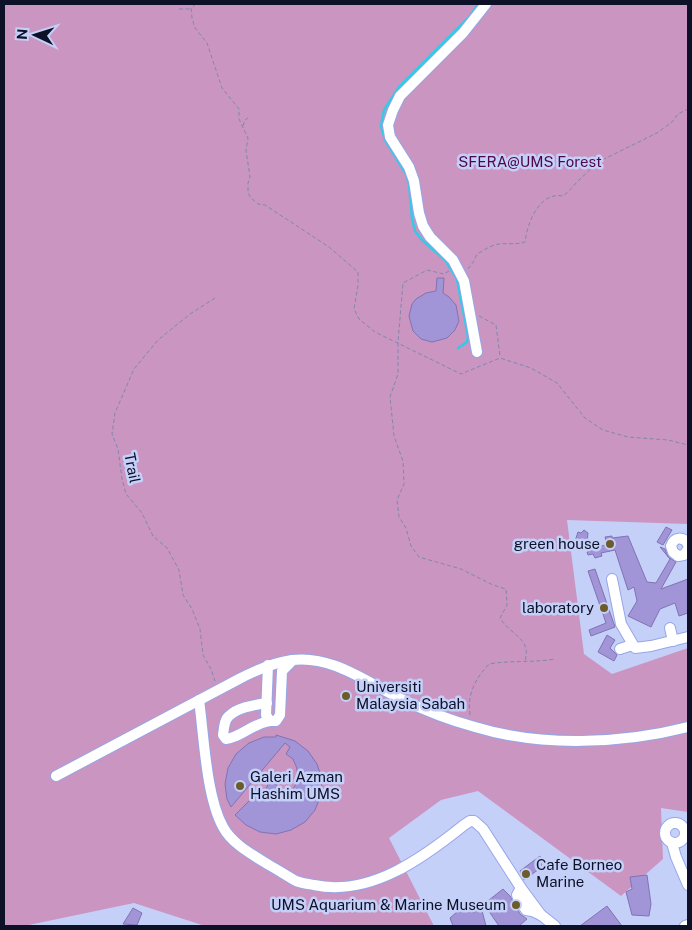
<svg xmlns="http://www.w3.org/2000/svg" width="692" height="930" font-family="'Public Sans',sans-serif">
	<rect width="100%" height="100%" fill="#c5d0f9"/>
	<path fill="#ca95c1" d="M4,4h684v520l-121,-4 17,134 28,20 76,-26v164l-27,-4 2,51 -42,37 -143,-105 -37,9 -52,38 45,88h-229l-71,-23 -110,23h-20z"/>
	<g fill="none" stroke-linecap="round" stroke-linejoin="round">
		<g stroke="#32cbe7" stroke-width="2.5">
			<path d="M457,279l-12,-19 -23,-20 -7,-9 -3,-13 -3,-34 -3,-10 -21,-34 -4,-14 3,-16 15,-23 71,-71 8,-12"/>
			<path d="M457,280l11,56 -1,6 -9,6"/>
		</g>
	</g>
	<g fill="#a295d7" stroke="#8073b2">
		<path d="M437,278h7l-1,15 6,4 7,8 3,16 -4,9 -8,8 -15,4 -11,-3 -8,-8 -4,-15 3,-12 4,-5 10,-6 10,-2z"/>
		<path d="M666,527l6,3 -9,15 -6,-3z"/>
		<path d="M584,530l4,3 -1,10 -12,-2 3,-9 3,1z"/>
		<path d="M612,536v2l16,-2 19,46 9,1 14,-24 -10,-12 5,2 3,8 8,5 -15,27 27,-10v34l-9,3 -4,-13 -15,6 -9,18 -23,-11 9,-15 -3,-14 -6,3 -13,-40 -14,3 1,3 -7,2 -2,-4 -5,1 -1,-3 20,-8 -2,-7z"/>
		<path d="M595,569l20,58 -24,9 -2,-6 17,-7 -18,-52z"/>
		<path d="M607,635l8,5 -5,8 7,7 -3,6 -16,-9z"/>
		<path d="M276,735l19,6 13,10 9,13 5,15 -1,16 -6,15 -10,12 -14,8 -15,4 -16,-2 -14,-7 -11,-10 23,-23 4,6 7,-16h5l3,4 -5,15 15,-7 6,-5 4,-7 1,-8 -2,-8 -3,-7 -7,-5 4,-7 -5,-4 -54,64 -4,-8 -2,-15 3,-16 8,-14 13,-11 15,-6h12z"/>
		<path d="M540,856l6,8 -22,16 -4,-9z"/>
		<path d="M647,875l4,29 -2,12 -17,-1 -6,-23 6,-3 -2,-12z"/>
		<path d="M503,889l7,7 10,18 7,5 -8,7h-20l-15,-22z"/>
		<path d="M466,904l7,9 8,-6 5,19h-33l-3,-8z"/>
		<path d="M607,906l15,20h-42z"/>
		<path d="M133,908l9,5 -5,12 -14,-1z"/>
	</g>
	<g fill="none" stroke-linecap="round" stroke-linejoin="round">
		<g stroke="#96a6e7" stroke-width="12">
			<g id="minor">
				<path d="M477,352l-13,-71 -11,-21 -23,-23 -7,-11 -4,-13 -5,-32 -5,-14 -19,-30 -2,-12 5,-15 7,-14 63,-63 23,-29"/>
				<path d="M688,544c-5,-8 -14,-7 -17,2l2,6 5,4 6,-1 4,-6"/>
				<path d="M612,579l9,45 14,24 16,-2 37,-9"/>
				<path d="M670,628l3,13"/>
				<path d="M620,649l12,-4"/>
				<path d="M268,665l-2,50 4,6h6l4,-6 2,-44 11,-11"/>
				<path d="M199,700c5,36 7,96 24,127 9,17 30,28 46,38 9,5 18,11 27,16 5,2 12,3 18,4 56,12 109,-27 150,-60l6,-4h4l9,8 38,59 20,27 14,11"/>
				<path d="M267,703c-12,2 -29,4 -38,13 -5,4 -5,13 -6,19l3,4c16,-2 25,-15 44,-18"/>
				<path d="M56,776l183,-97c17,-9 33,-16 53,-19 40,-5 74,22 109,39 23,11 48,21 74,28 66,20 147,17 213,0"/>
				<circle cx="675" cy="833" r="10"/>
				<path d="M672,843l4,14 12,28"/>
				<path d="M521,888l-4,7 1,3 8,12 6,1 9,4"/>
				<path d="M685,926l3,-1"/>
			</g>
		</g>
		<g stroke="#8088ab" stroke-width="1" stroke-dasharray="4 2.5" stroke-linecap="butt">
			<path d="M196,4l-5,4 1,10 3,10 12,15 15,45 17,21v10l9,19 -2,12 4,27 -2,6v10l3,5 7,6 7,1 64,42 29,25v13l-4,24 5,10 16,13 86,42 39,-16 31,10 26,15 28,35 18,12 25,7 40,3 20,5"/>
			<path d="M179,9h11"/>
			<path d="M243,126l2,-6 3,-2"/>
			<path d="M468,269l6,-8 3,-7c6,-3 15,-10 23,-10 8,-1 16,1 25,-2 2,-18 14,-51 38,-46l5,-4 9,-10 21,-20 59,-29 15,-11 6,-8 10,-5"/>
			<path d="M449,271l-5,3 -17,-4 -24,13 -5,59v32l-8,23 4,39 9,25 1,23 -7,16 2,17 7,11 5,18 8,11 42,12 32,16 13,4 1,16 -7,13c10,17 32,20 25,43"/>
			<path d="M215,298l-25,16 -32,26 -24,29 -19,44 -3,21 6,15 4,30 4,15 16,19 11,23 14,12 12,22 4,25 9,14 8,20 3,26 8,14 4,12"/>
			<path d="M479,316l17,9 4,31"/>
			<path d="M470,715c-3,-21 5,-36 19,-51 22,-4 44,-1 66,-5"/>
		</g>
		<use href="#minor" stroke="#fff" stroke-width="10"/>
	</g>
	<g fill="#6b5c29" stroke="#c5d0f9" stroke-width="2">
		<circle cx="610" cy="544" r="5"/>
		<circle cx="604" cy="608" r="5"/>
		<circle cx="346" cy="696" r="5"/>
		<circle cx="240" cy="786" r="5"/>
		<circle cx="526" cy="874" r="5"/>
		<circle cx="516" cy="905" r="5"/>
	</g>
	<g text-anchor="middle" stroke-width="5" stroke-linejoin="round" paint-order="stroke">
		<g font-size="15" fill="#4f0748" stroke="#c5d0f9">
			<text x="530" y="167">SFERA@UMS Forest</text>
		</g>
		<g font-size="15" fill="#0c1128" stroke="#c5d0f9">
			<text transform="translate(132 468) rotate(79)" y="5">Trail</text>
		</g>
		<g font-size="15" fill="#0c1128" stroke="#c5d0f9" text-anchor="end">
			<text x="600" y="549">green house</text>
			<text x="594" y="613">laboratory</text>
			<text x="356" y="692" text-anchor="start">Universiti<tspan x="356" dy="17">Malaysia Sabah</tspan></text>
			<text x="250" y="782" text-anchor="start">Galeri Azman<tspan x="250" dy="17">Hashim UMS</tspan></text>
			<text x="536" y="870" text-anchor="start">Cafe Borneo<tspan x="536" dy="17">Marine</tspan></text>
			<text x="506" y="910">UMS Aquarium &amp; Marine Museum</text>
		</g>
	</g>
	<rect width="692" height="930" fill="none" stroke="#0c1128" stroke-width="10"/>
	<g transform="translate(35 35) rotate(274)" stroke="#c5d0f9" stroke-width="4" paint-order="stroke">
	<path d="M0-4L9 19L0 12L-9 19Z" fill="#0c1128"/>
	<text y="-8" font-size="14" font-weight="bold" text-anchor="middle" fill="#0c1128">N</text>
	</g>
</svg>
